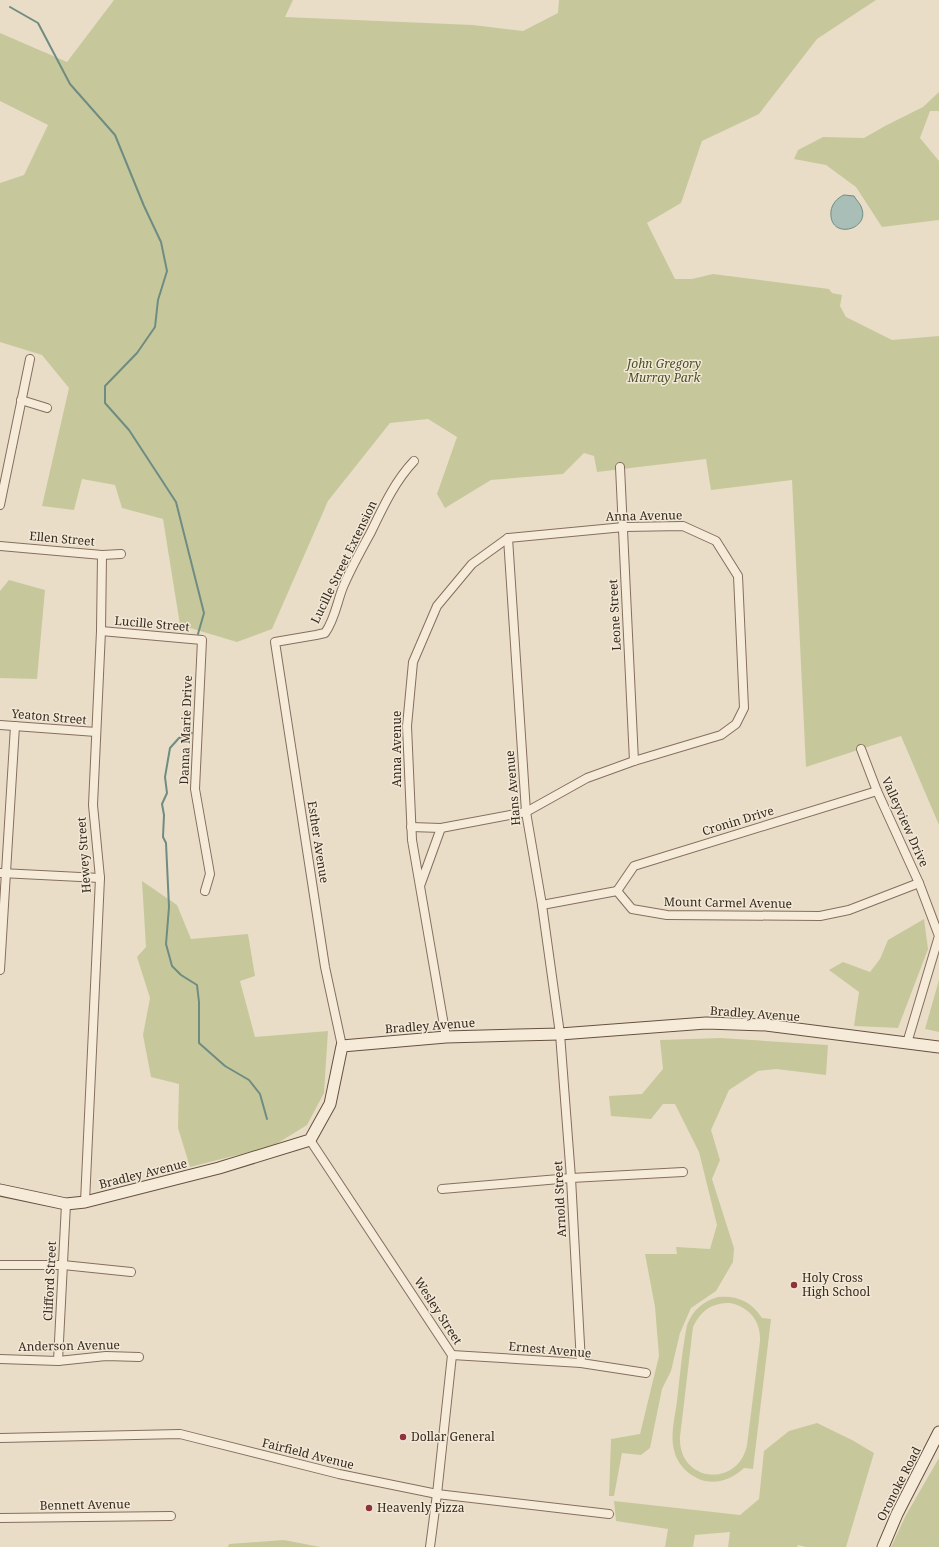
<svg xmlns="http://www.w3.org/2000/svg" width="939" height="1547" font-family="'Noto Serif',serif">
	<rect width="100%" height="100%" fill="#eaddc7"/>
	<g fill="#c6c89c" fill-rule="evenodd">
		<path d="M114,0h179l-8,17 188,8 50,6 35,-18 1,-13h317l-59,39 -58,75 -57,27 -21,62 -34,20 28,56h17l21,-5 116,15 3,4 10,2 -2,11 6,11 46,23 47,-4v489l-38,-89 -95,31 -14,-287 -81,10 -5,-31 -109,13 -3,-16 -10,-3 -21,21 -72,6 -46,28 -8,-14 20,-57 -29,-18 -38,4 -62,78 -56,128 -35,13 -57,-17 -17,-106 -41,-11 -7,-23 -33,-6 -8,31 -32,-4 27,-118 -27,-33 -42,-13v-159l24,-8 24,-50 -48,-24v-68l67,29z"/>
		<path d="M939,92v19h-9l-10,27 19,23v59l-57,7 -26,-40 -30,-22 -32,-6 4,-9 25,-13 41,1 21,-12 38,-19z"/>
		<path d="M9,580l36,10 -8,89 -37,-1v-87z"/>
		<path d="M142,881l35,24 14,34 57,-5 7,42 -15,5 15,56 73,-6 -4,62 -17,32 -34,21 -83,21 -12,-39 1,-44 -28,-7 -8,-42 7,-37 -13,-41 9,-10z"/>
		<path d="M924,919l4,30 -30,79 -44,-2 5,-34 -30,-22 14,-8 27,10 10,-13 8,-19z"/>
		<path d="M939,980v52l-14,-3z"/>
		<path d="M720,1038l108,7 -2,30 -50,-6 -18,2 -29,19 -18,40 9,30 -8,19 22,69 -1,14 -17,29 -25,17 -11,25 -9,38 -9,18 -12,59 -9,7 -19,-2 -8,43h-5l2,-57 29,-5 19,-78 -4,-49 -10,-53h32l-1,-7 34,2 7,-24 -18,-73 -24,-48h-12l-12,15 -40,-3 -2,-20 33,-2 21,-25 -3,-29z"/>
		<path d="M718,1297c19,-2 34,5 44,21l9,1 -18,150 -9,-1c-11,10 -24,16 -39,13 -15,-4 -28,-16 -31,-31 -4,-15 1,-33 3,-49 3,-25 5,-51 10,-76 6,-15 16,-24 31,-28zM730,1303c19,4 31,18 30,38l-13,104c-9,44 -69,37 -67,-8l13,-110c7,-16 20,-25 37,-24z"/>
		<path d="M817,1423l35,17 22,13 -28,94h-40l-8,-2 -1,2h-69l2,-15 -35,3 -2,12h-28l3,-18 -52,-8 -2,-20 126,14 19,-16 5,-48 25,-20z"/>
		<path d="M939,1458v89h-48l15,-32z"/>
		<path d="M284,1540l36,7h-92l1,-3z"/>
	</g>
	<path fill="#a8beb6" stroke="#6f8c83" d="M844,195l10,1c2,4 7,8 8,13 7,22 -34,31 -31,2 1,-7 6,-13 13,-16z"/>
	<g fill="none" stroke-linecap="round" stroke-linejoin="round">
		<g stroke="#6f8c83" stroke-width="2">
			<path d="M10,7l28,16 32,61 45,51 29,71 17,36 6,29 -9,29 -3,27 -18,26 -32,33v17l24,27 47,72 28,111 -6,21"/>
			<path d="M192,733l-13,5 -9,10 -5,29 2,16 -5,11 2,11 -1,22 3,6 3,64 -3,37 6,22 9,9 16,10 2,17v41l26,23 24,14 11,14 7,25"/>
		</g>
		<g stroke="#846f5e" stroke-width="10">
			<g id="street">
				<path d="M21,400l26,8"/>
				<path d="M620,467l14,294"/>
				<path d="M0,505l30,-146"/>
				<path d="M508,538l18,274 16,93 18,129 11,144 10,185"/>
				<path d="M0,546l102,9 19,-1"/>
				<path d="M101,631l101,9 -7,149 15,85 -5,17"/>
				<path d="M0,725l96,7"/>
				<path d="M861,749l16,42 42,92 20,53 -32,107"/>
				<path d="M411,827l30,1"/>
				<path d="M1,873l99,5"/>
				<path d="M420,886l21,-58 85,-16 61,-34 47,-17 87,-26 15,-11 8,-16 -6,-132 -22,-35 -33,-15 -59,1 -116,11 -36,26 -35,42 -24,56 -6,64 5,114 34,197"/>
				<path d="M617,891l17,-25 243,-75"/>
				<path d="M542,905l75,-14 15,18 35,6 153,1 29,-6 70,-27"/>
				<path d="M0,970l15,-244"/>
				<path d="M342,1046l-17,-79 -50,-325 41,-7 9,-2c10,-14 12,-31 18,-46 8,-19 18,-37 28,-55 12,-25 24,-51 43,-71"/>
				<path d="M310,1140l142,215 -15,139 -7,53"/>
				<path d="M442,1189l129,-11 112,-6"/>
				<path d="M85,1202l15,-324 -7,-73 8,-174 1,-76"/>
				<path d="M0,1265h63l68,7"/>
				<path d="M452,1355l129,8 65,10"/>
				<path d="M0,1359l58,2 48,-5 33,1"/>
				<path d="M58,1361l8,-157"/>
				<path d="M0,1438l180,-4 159,40 98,20 172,20"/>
				<path d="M0,1518l171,-2"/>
			</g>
		</g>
		<g stroke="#665141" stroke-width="13">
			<g id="secondary">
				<path d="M0,1190l66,14 19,-2 134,-34 91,-28 20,-36 12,-58 104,-9 114,-3 146,-11 60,2 173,22"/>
				<path d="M883,1547l14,-33 42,-82"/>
			</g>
		</g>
		<use href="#street" stroke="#f6ebd9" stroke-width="8"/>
		<use href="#secondary" stroke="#f6ebd9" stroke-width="11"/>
	</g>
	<g fill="#8e333b" stroke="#f2e8d6" stroke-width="1.5">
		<circle cx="794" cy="1285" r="4"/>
		<circle cx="403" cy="1437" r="4"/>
		<circle cx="369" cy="1508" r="4"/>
	</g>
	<g text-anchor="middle" stroke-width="3" stroke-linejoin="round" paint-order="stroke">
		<g font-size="12" font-style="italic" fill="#495029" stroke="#f2e8d6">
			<text x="664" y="368">John Gregory<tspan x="664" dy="14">Murray Park</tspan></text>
		</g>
		<g font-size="12" fill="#362920" stroke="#f2e8d6">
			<text transform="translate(644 516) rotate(-1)" y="4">Anna Avenue</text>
			<text transform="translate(62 539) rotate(5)" y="4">Ellen Street</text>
			<text transform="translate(344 562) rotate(-64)" y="4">Lucille Street Extension</text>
			<text transform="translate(615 615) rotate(-93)" y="4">Leone Street</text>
			<text transform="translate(152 624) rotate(5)" y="4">Lucille Street</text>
			<text transform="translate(49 717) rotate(5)" y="4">Yeaton Street</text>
			<text transform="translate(186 730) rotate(-88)" y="4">Danna Marie Drive</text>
			<text transform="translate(397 749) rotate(-90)" y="4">Anna Avenue</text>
			<text transform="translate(513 788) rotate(-95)" y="4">Hans Avenue</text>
			<text transform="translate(738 821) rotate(-17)" y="4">Cronin Drive</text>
			<text transform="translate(905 822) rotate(66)" y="4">Valleyview Drive</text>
			<text transform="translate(318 842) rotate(81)" y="4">Esther Avenue</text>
			<text transform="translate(84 855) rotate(-94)" y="4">Hewey Street</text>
			<text transform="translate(728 903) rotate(1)" y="4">Mount Carmel Avenue</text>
			<text transform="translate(755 1014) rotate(4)" y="4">Bradley Avenue</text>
			<text transform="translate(430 1026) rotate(-4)" y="4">Bradley Avenue</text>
			<text transform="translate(143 1174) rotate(-14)" y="4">Bradley Avenue</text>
			<text transform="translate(560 1199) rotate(-93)" y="4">Arnold Street</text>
			<text transform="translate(50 1281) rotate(-87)" y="4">Clifford Street</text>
			<text transform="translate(438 1311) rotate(57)" y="4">Wesley Street</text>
			<text transform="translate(69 1346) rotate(-1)" y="4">Anderson Avenue</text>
			<text transform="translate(550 1350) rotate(5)" y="4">Ernest Avenue</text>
			<text transform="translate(308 1454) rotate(14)" y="4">Fairfield Avenue</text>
			<text transform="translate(899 1484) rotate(-63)" y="4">Oronoke Road</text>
			<text transform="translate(85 1505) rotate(-1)" y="4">Bennett Avenue</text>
		</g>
		<g font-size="12" fill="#362920" stroke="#f2e8d6" text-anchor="start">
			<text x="802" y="1282">Holy Cross<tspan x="802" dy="14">High School</tspan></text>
			<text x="411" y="1441">Dollar General</text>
			<text x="377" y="1512">Heavenly Pizza</text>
		</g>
	</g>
</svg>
